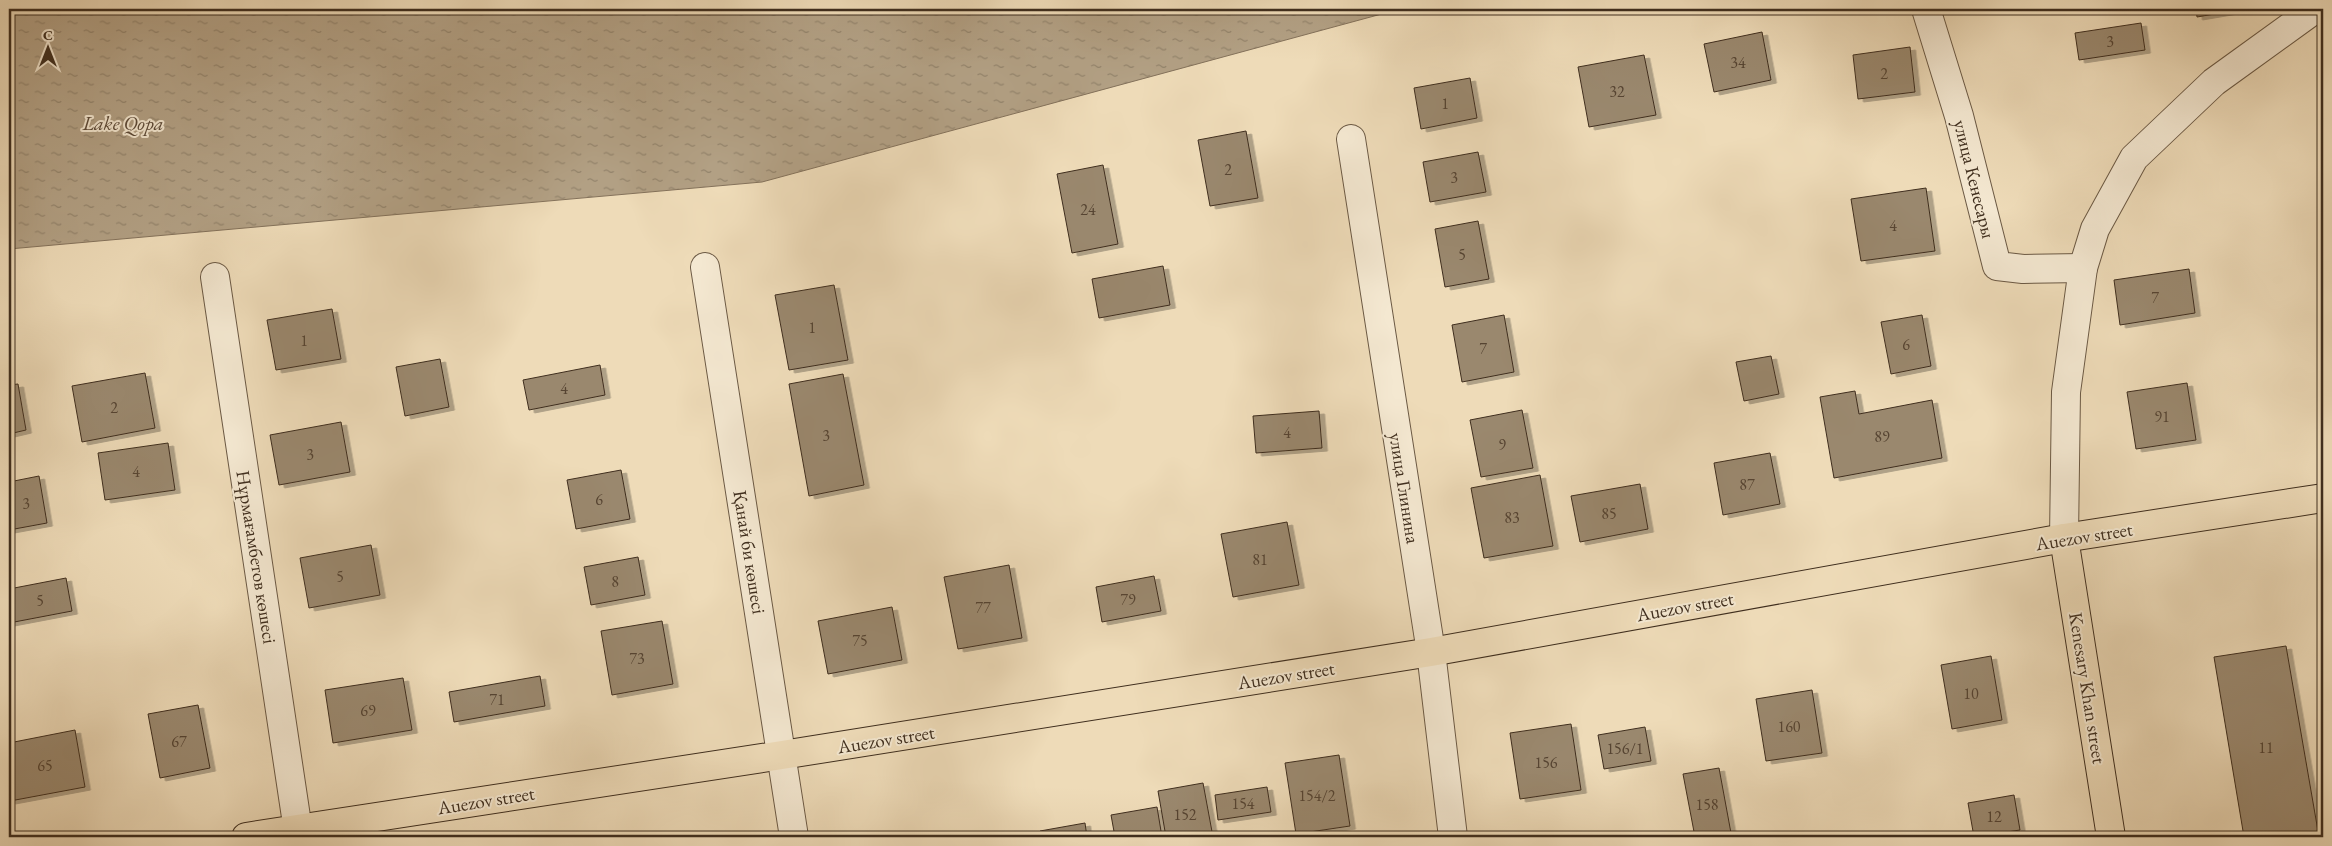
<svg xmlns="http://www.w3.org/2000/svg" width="2332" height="846" font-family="'EB Garamond',serif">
	<defs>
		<pattern id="water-ripples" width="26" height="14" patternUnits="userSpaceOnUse" patternTransform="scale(1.25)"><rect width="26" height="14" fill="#b2a084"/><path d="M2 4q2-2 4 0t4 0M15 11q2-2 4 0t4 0" fill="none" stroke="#92836b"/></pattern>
		<filter id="shadow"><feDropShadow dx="5.5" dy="3" stdDeviation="0" flood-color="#0004"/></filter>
	</defs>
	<rect width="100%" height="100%" fill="#eedbb8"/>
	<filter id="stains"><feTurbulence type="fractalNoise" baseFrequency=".004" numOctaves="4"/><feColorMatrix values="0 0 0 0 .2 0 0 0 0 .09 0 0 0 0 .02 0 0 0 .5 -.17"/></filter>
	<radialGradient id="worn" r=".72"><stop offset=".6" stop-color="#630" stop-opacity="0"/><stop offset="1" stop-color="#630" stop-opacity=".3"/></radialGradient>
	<path fill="url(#water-ripples)" stroke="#84725b" d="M9,9h1391l-638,173 -753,67z"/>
	<g fill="#9a886e" stroke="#3f2e1e" filter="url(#shadow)">
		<path d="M2196,9h48l-47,8z"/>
		<path d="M2141,23l4,27 -66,10 -4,-27z"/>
		<path d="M1762,32l9,48 -57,12 -10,-48z"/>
		<path d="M1910,47l5,45 -57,7 -5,-44z"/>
		<path d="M1644,55l12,60 -67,12 -11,-60z"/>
		<path d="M1470,78l7,40 -56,11 -7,-41z"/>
		<path d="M1246,131l12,67 -48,8 -12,-66z"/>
		<path d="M1478,152l8,40 -56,10 -7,-40z"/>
		<path d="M1103,165l15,79 -46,9 -15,-79z"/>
		<path d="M1926,188l9,63 -74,10 -10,-62z"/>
		<path d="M1478,221l11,58 -44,8 -10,-58z"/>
		<path d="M1163,266l7,39 -71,13 -7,-39z"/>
		<path d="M2189,269l6,44 -75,12 -6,-45z"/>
		<path d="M834,285l14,75 -59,10 -14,-75z"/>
		<path d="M332,309l9,50 -65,11 -9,-50z"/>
		<path d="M1504,315l10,57 -52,10 -10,-57z"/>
		<path d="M1922,315l9,51 -40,8 -10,-52z"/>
		<path d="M1771,356l8,38 -35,7 -8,-39z"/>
		<path d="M440,359l9,48 -44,9 -9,-49z"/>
		<path d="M600,365l5,30 -76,15 -6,-30z"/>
		<path d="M145,373l10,55 -73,14 -10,-56z"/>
		<path d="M843,374l21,111 -55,11 -20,-112z"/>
		<path d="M2323,381v32h-1l-4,-31z"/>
		<path d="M2187,383l9,57 -60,9 -9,-57z"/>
		<path d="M18,384l8,46 -17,4v-49z"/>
		<path d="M1855,391l4,23 73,-14 10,58 -108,20 -14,-81z"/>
		<path d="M1522,410l11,58 -52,9 -11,-57z"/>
		<path d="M1319,411l3,37 -66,5 -3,-37z"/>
		<path d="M341,422l9,50 -71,13 -9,-50z"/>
		<path d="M168,443l7,47 -70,10 -7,-47z"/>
		<path d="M1770,453l10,51 -57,11 -9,-52z"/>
		<path d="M621,470l9,49 -54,10 -9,-49z"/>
		<path d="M1540,475l13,71 -69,12 -13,-70z"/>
		<path d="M39,476l8,47 -38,7v-48z"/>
		<path d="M1640,484l8,45 -68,13 -9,-46z"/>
		<path d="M1287,522l12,63 -66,12 -12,-63z"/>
		<path d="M371,545l9,50 -71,13 -9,-50z"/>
		<path d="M638,557l7,38 -54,10 -7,-38z"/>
		<path d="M1009,565l13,73 -64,11 -14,-72z"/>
		<path d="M1154,576l7,35 -59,11 -6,-35z"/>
		<path d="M66,578l6,33 -63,12v-34z"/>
		<path d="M892,607l10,53 -74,14 -10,-53z"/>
		<path d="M662,621l11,63 -61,11 -11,-64z"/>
		<path d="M2286,646l33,191h-75l-30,-180z"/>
		<path d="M1991,656l11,64 -50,9 -11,-64z"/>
		<path d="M540,676l5,30 -91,16 -5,-30z"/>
		<path d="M403,678l9,52 -79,13 -8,-53z"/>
		<path d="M1812,690l10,63 -56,8 -10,-62z"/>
		<path d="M198,705l12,63 -50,10 -12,-64z"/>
		<path d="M1571,724l10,66 -61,9 -10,-66z"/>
		<path d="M1645,727l6,34 -47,8 -6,-34z"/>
		<path d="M75,730l10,57 -75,14 -1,-58z"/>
		<path d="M1339,755l11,71 -54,8 -11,-71z"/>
		<path d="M1719,768l12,65 -36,4 -12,-63z"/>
		<path d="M1203,783l10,54h-47l-8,-46z"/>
		<path d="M1267,787l4,25 -53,8 -3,-25z"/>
		<path d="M2014,795l6,35 -46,7 -6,-34z"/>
		<path d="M1157,807l5,30h-47l-4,-22z"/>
		<path d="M1085,823l2,14h-45l-2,-6z"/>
	</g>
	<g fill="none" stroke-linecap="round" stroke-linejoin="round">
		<g stroke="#6b5944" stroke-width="30">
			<g id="minor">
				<path d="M1926,9l33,107 38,150 26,3 60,-1"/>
				<path d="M1351,139l80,513 22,185"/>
				<path d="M705,267l89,570"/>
				<path d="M215,277l84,560"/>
				<path d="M2064,538l2,-146 17,-124 12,-39 39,-71 80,-76 101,-73"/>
			</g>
		</g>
		<g stroke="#3f2e1e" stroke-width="30">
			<g id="major">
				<path d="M2064,538l47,299"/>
				<path d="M246,837l536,-82 649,-103 633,-114 259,-40"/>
			</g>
		</g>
		<use href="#minor" stroke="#f4e8d1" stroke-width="28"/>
		<use href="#major" stroke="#eedbb8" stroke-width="28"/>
	</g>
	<g text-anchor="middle" stroke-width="4" stroke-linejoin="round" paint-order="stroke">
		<g font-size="16" fill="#564432">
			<text x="2110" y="47">3</text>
			<text x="1738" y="68">34</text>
			<text x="1884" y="79">2</text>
			<text x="1617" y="97">32</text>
			<text x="1445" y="109">1</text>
			<text x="1228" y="175">2</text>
			<text x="1454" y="183">3</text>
			<text x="1088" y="215">24</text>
			<text x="1893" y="231">4</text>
			<text x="1462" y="260">5</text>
			<text x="2155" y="303">7</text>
			<text x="812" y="333">1</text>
			<text x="304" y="346">1</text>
			<text x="1906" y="350">6</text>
			<text x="1483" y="354">7</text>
			<text x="564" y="394">4</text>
			<text x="114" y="413">2</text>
			<text x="2162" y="422">91</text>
			<text x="1287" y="438">4</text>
			<text x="826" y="441">3</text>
			<text x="1882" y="442">89</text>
			<text x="1502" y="450">9</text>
			<text x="310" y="460">3</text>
			<text x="136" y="477">4</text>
			<text x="1747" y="490">87</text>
			<text x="599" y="505">6</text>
			<text x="26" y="509">3</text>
			<text x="1609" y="519">85</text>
			<text x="1512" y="523">83</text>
			<text x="1260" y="565">81</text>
			<text x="340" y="582">5</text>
			<text x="615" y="587">8</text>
			<text x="1128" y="605">79</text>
			<text x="40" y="606">5</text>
			<text x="983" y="613">77</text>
			<text x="860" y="646">75</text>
			<text x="637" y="664">73</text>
			<text x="1971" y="699">10</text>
			<text x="497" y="705">71</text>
			<text x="368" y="716">69</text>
			<text x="1789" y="732">160</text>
			<text x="179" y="747">67</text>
			<text x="2266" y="753">11</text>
			<text x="1625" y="754">156/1</text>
			<text x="1546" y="768">156</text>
			<text x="45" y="771">65</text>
			<text x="1317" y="801">154/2</text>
			<text x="1243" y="809">154</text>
			<text x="1707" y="810">158</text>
			<text x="1185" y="820">152</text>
			<text x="1994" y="822">12</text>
		</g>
		<g font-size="19" fill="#3f2e1e" stroke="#f4e8d1">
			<text transform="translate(1975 179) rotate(76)" y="7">улица Кенесары</text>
			<text transform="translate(1405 488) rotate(81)" y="7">улица Глинина</text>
			<text transform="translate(2084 536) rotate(-9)" y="7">Auezov street</text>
			<text transform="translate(750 552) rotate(81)" y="7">Қанай би көшесі</text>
			<text transform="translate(257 557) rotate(81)" y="7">Нұрмағамбетов көшесі</text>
			<text transform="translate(1685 606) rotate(-10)" y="7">Auezov street</text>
			<text transform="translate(1286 675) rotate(-9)" y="7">Auezov street</text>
			<text transform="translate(2088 688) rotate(81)" y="7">Kenesary Khan street</text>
			<text transform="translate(886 739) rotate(-9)" y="7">Auezov street</text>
			<text transform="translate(486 800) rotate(-9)" y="7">Auezov street</text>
		</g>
		<g font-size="20" font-style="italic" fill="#5c4a38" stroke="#f4e8d1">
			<text x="123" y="130">Lake Qopa</text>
		</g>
	</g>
	<rect width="2332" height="846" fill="none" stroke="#eedbb8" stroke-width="30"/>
	<rect x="10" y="10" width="2312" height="826" fill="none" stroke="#3f2e1e" stroke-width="2.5"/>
	<rect x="15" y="15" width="2302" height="816" fill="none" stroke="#3f2e1e"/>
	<g transform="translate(48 48)" stroke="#f4e8d1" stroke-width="4" paint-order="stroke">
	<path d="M0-4L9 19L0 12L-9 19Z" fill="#3f2e1e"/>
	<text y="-8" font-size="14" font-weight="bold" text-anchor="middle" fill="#3f2e1e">С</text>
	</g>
	<rect width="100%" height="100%" filter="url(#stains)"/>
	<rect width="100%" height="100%" fill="url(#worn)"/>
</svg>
